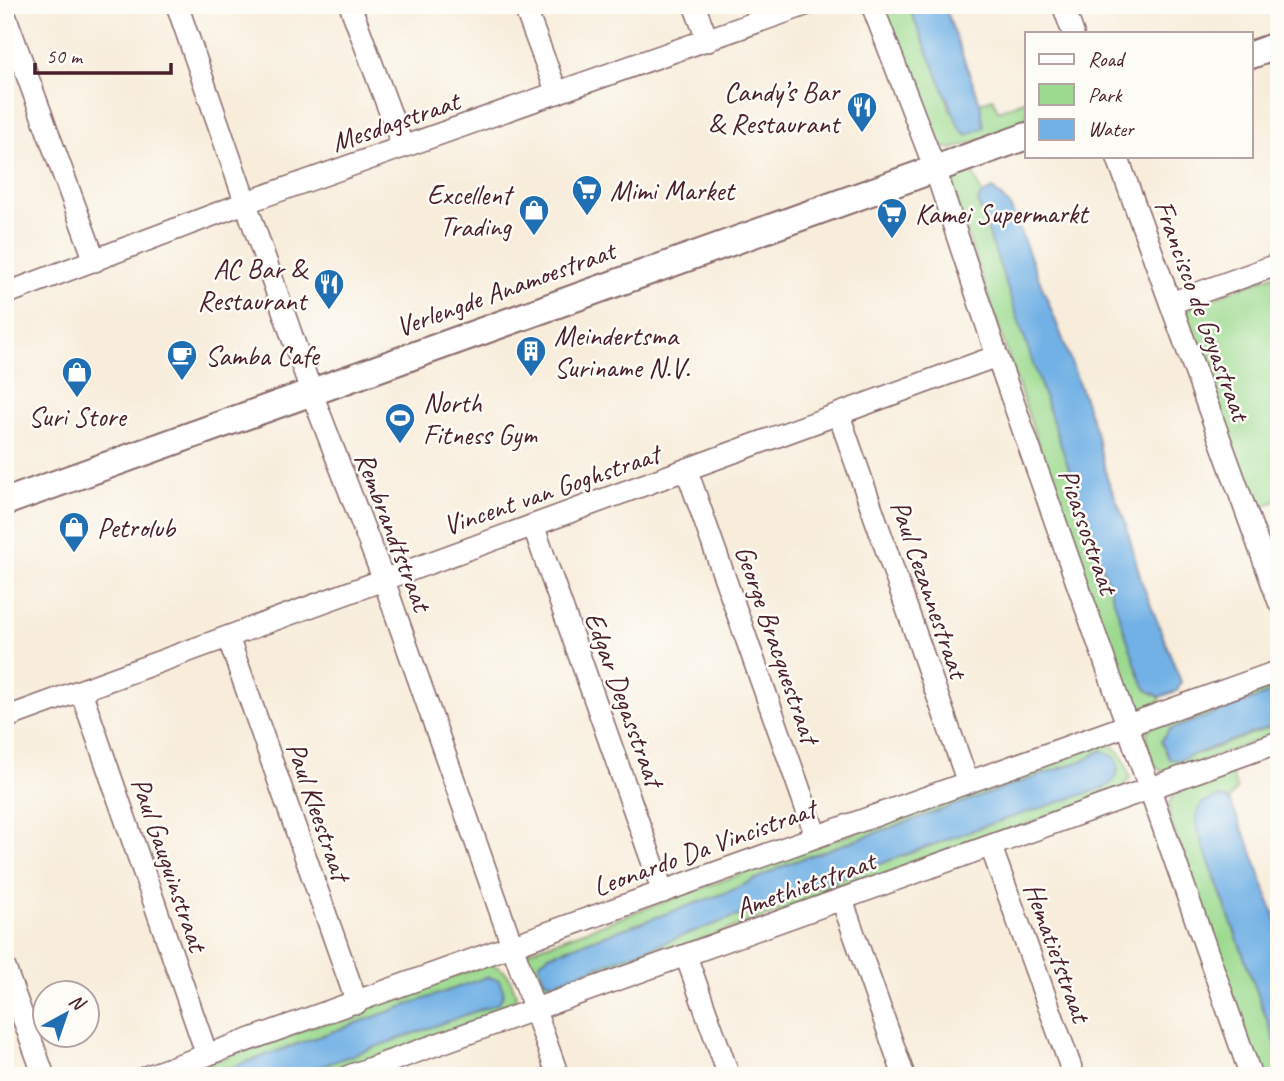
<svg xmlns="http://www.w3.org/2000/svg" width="1284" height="1081" font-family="Caveat,sans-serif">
	<rect width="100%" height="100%" fill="#fdfcf7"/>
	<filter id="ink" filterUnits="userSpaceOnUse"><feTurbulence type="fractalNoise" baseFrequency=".0143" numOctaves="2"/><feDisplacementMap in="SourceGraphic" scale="14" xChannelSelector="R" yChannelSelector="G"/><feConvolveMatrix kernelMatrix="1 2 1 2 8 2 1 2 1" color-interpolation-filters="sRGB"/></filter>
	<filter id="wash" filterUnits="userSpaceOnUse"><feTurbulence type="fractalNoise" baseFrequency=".00686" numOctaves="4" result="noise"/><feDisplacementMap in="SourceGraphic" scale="28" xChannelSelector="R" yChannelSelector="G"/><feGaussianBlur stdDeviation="1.57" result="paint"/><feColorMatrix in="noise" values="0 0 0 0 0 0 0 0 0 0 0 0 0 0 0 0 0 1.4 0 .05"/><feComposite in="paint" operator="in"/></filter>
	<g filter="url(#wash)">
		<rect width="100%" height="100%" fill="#f8eddb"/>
		<g fill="#9cda8f" stroke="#737c5d" stroke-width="2" fill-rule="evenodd">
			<path d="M882,5h26l38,89 4,17 33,16 -3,-24 13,-5 5,13 29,-11v25l-75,24 -10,-2 -8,-8z"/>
			<path d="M971,168l11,26 -4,9c61,161 108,327 169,487l13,7v5l-14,6h-10l-14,-16 -169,-500c0,-14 5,-19 18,-24z"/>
			<path d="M1279,273v227l-27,10 -68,-193 4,-10z"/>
			<path d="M1279,679v11l-110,40 32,23 78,-30v10l-107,39h-10l-14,-13 -1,-28 11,-8z"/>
			<path d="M1104,742c18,6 21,18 26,36l-10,13 -562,199 -24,-4 -10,-27 2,-7zM1102,750l4,37 -122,39 -431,157 -9,-3 -5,-17 10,-8 179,-63 62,-29 297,-104z"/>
			<path d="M1231,772l6,17 -8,11 -11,-3 -21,32 82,223v24h-18l-92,-260v-11l5,-11z"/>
			<path d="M488,964c20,5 22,12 28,31l-4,10 -9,6 -179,65h-30l82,-30 111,-69 -280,99h-36z"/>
		</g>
		<g fill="#71b1e5" stroke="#5e6888" stroke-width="2">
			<path d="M908,5h36l36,98 4,24 -17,8 -7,-6z"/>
			<path d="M993,189l17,17 52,131 33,92 12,49 18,43 16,59 40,102 -4,9 -17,6 -13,-7 -7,-13 -162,-475 4,-8z"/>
			<path d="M1279,690v33l-100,37 -10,-1 -8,-18 8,-11z"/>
			<path d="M1102,750l14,8c4,14 2,21 -10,29l-122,39 -431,157 -9,-3 -5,-17 10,-8 179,-63 62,-29 297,-104z"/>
			<path d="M1218,797l11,3 21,46 29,83v123l-82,-223 -1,-13 6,-13z"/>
			<path d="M487,977l12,3 5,13 -5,10 -205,73h-87z"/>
		</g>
	</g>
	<g filter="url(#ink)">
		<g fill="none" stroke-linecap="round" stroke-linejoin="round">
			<g stroke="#876769" stroke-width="24">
				<g id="minor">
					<path d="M177,5l134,386 72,187 175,498"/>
					<path d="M350,5l53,142"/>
					<path d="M524,5l33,88"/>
					<path d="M694,5l14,36"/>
					<path d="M872,5l63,164 62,187 254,720"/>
					<path d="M1063,5l10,28"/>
					<path d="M5,15l90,246"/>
					<path d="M1117,156l162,446"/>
					<path d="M5,294l242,-92 558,-197"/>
					<path d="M1171,303l108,-39"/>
					<path d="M839,415l128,365"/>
					<path d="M687,471l129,365"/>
					<path d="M533,525l130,367"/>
					<path d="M228,637l129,366"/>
					<path d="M81,691l126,364"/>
					<path d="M5,718l992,-362"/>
					<path d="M991,847l83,229"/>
					<path d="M842,900l62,176"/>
					<path d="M686,956l43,120"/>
					<path d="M5,968l39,108"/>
					<path d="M148,1076l1131,-405"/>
					<path d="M349,1076l930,-334"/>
				</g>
			</g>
			<g stroke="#876769" stroke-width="30">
				<g id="tertiary">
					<path d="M1251,55l28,-10"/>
					<path d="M5,502l1022,-366"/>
				</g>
			</g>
			<use href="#minor" stroke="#fff" stroke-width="21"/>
			<use href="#tertiary" stroke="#fff" stroke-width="26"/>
		</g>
	</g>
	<defs>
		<g id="restaurant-pin" transform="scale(1.575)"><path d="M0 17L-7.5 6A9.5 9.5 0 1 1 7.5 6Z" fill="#1f6fb2" stroke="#fdfcf7"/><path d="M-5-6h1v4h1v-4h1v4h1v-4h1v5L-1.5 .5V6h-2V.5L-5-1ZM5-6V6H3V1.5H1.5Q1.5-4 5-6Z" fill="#fff"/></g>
		<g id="supermarket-pin" transform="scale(1.575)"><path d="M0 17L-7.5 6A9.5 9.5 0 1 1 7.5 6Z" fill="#1f6fb2" stroke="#fdfcf7"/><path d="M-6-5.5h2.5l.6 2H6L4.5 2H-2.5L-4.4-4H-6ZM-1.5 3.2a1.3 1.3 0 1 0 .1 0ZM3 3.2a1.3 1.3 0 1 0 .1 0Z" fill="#fff"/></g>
		<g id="shop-pin" transform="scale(1.575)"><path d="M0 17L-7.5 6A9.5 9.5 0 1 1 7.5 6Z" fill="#1f6fb2" stroke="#fdfcf7"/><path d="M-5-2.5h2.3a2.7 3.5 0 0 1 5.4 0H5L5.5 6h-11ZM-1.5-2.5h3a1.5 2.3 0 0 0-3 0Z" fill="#fff"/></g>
		<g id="building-pin" transform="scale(1.575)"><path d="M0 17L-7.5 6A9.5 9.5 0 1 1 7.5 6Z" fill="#1f6fb2" stroke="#fdfcf7"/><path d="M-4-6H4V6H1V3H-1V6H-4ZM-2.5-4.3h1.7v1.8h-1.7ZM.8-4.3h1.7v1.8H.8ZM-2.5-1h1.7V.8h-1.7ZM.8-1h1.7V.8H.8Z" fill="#fff"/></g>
		<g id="cafe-pin" transform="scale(1.575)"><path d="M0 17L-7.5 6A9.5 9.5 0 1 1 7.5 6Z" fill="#1f6fb2" stroke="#fdfcf7"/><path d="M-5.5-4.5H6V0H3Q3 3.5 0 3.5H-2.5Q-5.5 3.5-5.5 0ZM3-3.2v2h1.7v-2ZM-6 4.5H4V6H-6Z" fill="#fff"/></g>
		<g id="stadium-pin" transform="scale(1.575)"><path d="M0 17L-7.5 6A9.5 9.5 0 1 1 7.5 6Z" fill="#1f6fb2" stroke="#fdfcf7"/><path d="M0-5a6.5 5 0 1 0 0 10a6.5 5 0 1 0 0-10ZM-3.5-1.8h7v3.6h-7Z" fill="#fff"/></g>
	</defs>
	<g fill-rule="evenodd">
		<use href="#restaurant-pin" x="862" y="107"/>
		<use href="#supermarket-pin" x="587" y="190"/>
		<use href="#shop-pin" x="534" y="210"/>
		<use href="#supermarket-pin" x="892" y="213"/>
		<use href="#restaurant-pin" x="329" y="284"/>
		<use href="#building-pin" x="531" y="351"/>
		<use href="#cafe-pin" x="182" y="355"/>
		<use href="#shop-pin" x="77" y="372"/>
		<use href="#stadium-pin" x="400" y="418"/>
		<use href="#shop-pin" x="74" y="527"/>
	</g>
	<g text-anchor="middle" stroke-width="5" stroke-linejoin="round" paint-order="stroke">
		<g font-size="28" fill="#4a1f2b" stroke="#fdfcf7" text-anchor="start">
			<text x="839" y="101" text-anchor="end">Candy’s Bar<tspan x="839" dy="32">&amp; Restaurant</tspan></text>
			<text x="610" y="200">Mimi Market</text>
			<text x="511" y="204" text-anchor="end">Excellent<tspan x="511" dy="32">Trading</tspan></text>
			<text x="915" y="223">Kamei Supermarkt</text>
			<text x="306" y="278" text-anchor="end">AC Bar &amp;<tspan x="306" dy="32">Restaurant</tspan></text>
			<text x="554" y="345">Meindertsma<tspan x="554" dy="32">Suriname N.V.</tspan></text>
			<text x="205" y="365">Samba Cafe</text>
			<text x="423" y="412">North<tspan x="423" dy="32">Fitness Gym</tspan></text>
			<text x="77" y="426" text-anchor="middle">Suri Store</text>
			<text x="97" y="537">Petrolub</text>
		</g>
		<g font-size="28" fill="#4a1f2b" stroke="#fdfcf7">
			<text transform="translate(395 121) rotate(-19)" y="10">Mesdagstraat</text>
			<text transform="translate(505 288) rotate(-20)" y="10">Verlengde Anamoestraat</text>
			<text transform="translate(1203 310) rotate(70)" y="10">Francisco de Goyastraat</text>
			<text transform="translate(551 489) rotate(-19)" y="10">Vincent van Goghstraat</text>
			<text transform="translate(394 531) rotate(69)" y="10">Rembrandtstraat</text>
			<text transform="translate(1089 531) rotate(71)" y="10">Picassostraat</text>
			<text transform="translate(930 589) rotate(71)" y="10">Paul Cezannestraat</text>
			<text transform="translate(778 644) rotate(71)" y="10">George Bracquestraat</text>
			<text transform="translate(625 699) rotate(70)" y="10">Edgar Degasstraat</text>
			<text transform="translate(319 811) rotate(71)" y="10">Paul Kleestraat</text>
			<text transform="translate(704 847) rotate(-20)" y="10">Leonardo Da Vincistraat</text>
			<text transform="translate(170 864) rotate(71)" y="10">Paul Gauguinstraat</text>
			<text transform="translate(805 884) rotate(-20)" y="10">Amethietstraat</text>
			<text transform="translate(1058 952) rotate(70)" y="10">Hematietstraat</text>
		</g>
	</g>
	<rect width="1284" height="1081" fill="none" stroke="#fdfcf7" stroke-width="28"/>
	<rect x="1025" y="32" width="228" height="126" fill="#fdfcf7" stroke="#b5a4a5" stroke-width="2"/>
	<rect x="1039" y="54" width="35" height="10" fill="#ffffff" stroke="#b5a4a5" stroke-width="2"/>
	<text x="1088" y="66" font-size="21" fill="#4a1f2b">Road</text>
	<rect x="1039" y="84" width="35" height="21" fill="#9cda8f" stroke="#b5a4a5" stroke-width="2"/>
	<text x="1088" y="102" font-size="21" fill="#4a1f2b">Park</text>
	<rect x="1039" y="119" width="35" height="21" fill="#71b1e5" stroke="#b5a4a5" stroke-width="2"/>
	<text x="1088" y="136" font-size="21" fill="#4a1f2b">Water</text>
	<g transform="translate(66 1014) rotate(40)"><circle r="33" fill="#fdfcf7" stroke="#b5a4a5" stroke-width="2"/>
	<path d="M0-5L12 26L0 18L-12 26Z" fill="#1f6fb2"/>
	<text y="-10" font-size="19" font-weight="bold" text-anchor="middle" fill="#4a1f2b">N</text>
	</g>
	<path d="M35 63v10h136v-10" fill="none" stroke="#4a1f2b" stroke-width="3.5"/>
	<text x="46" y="63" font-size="21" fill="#4a1f2b" stroke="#fdfcf7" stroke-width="5" paint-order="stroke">50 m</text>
</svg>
